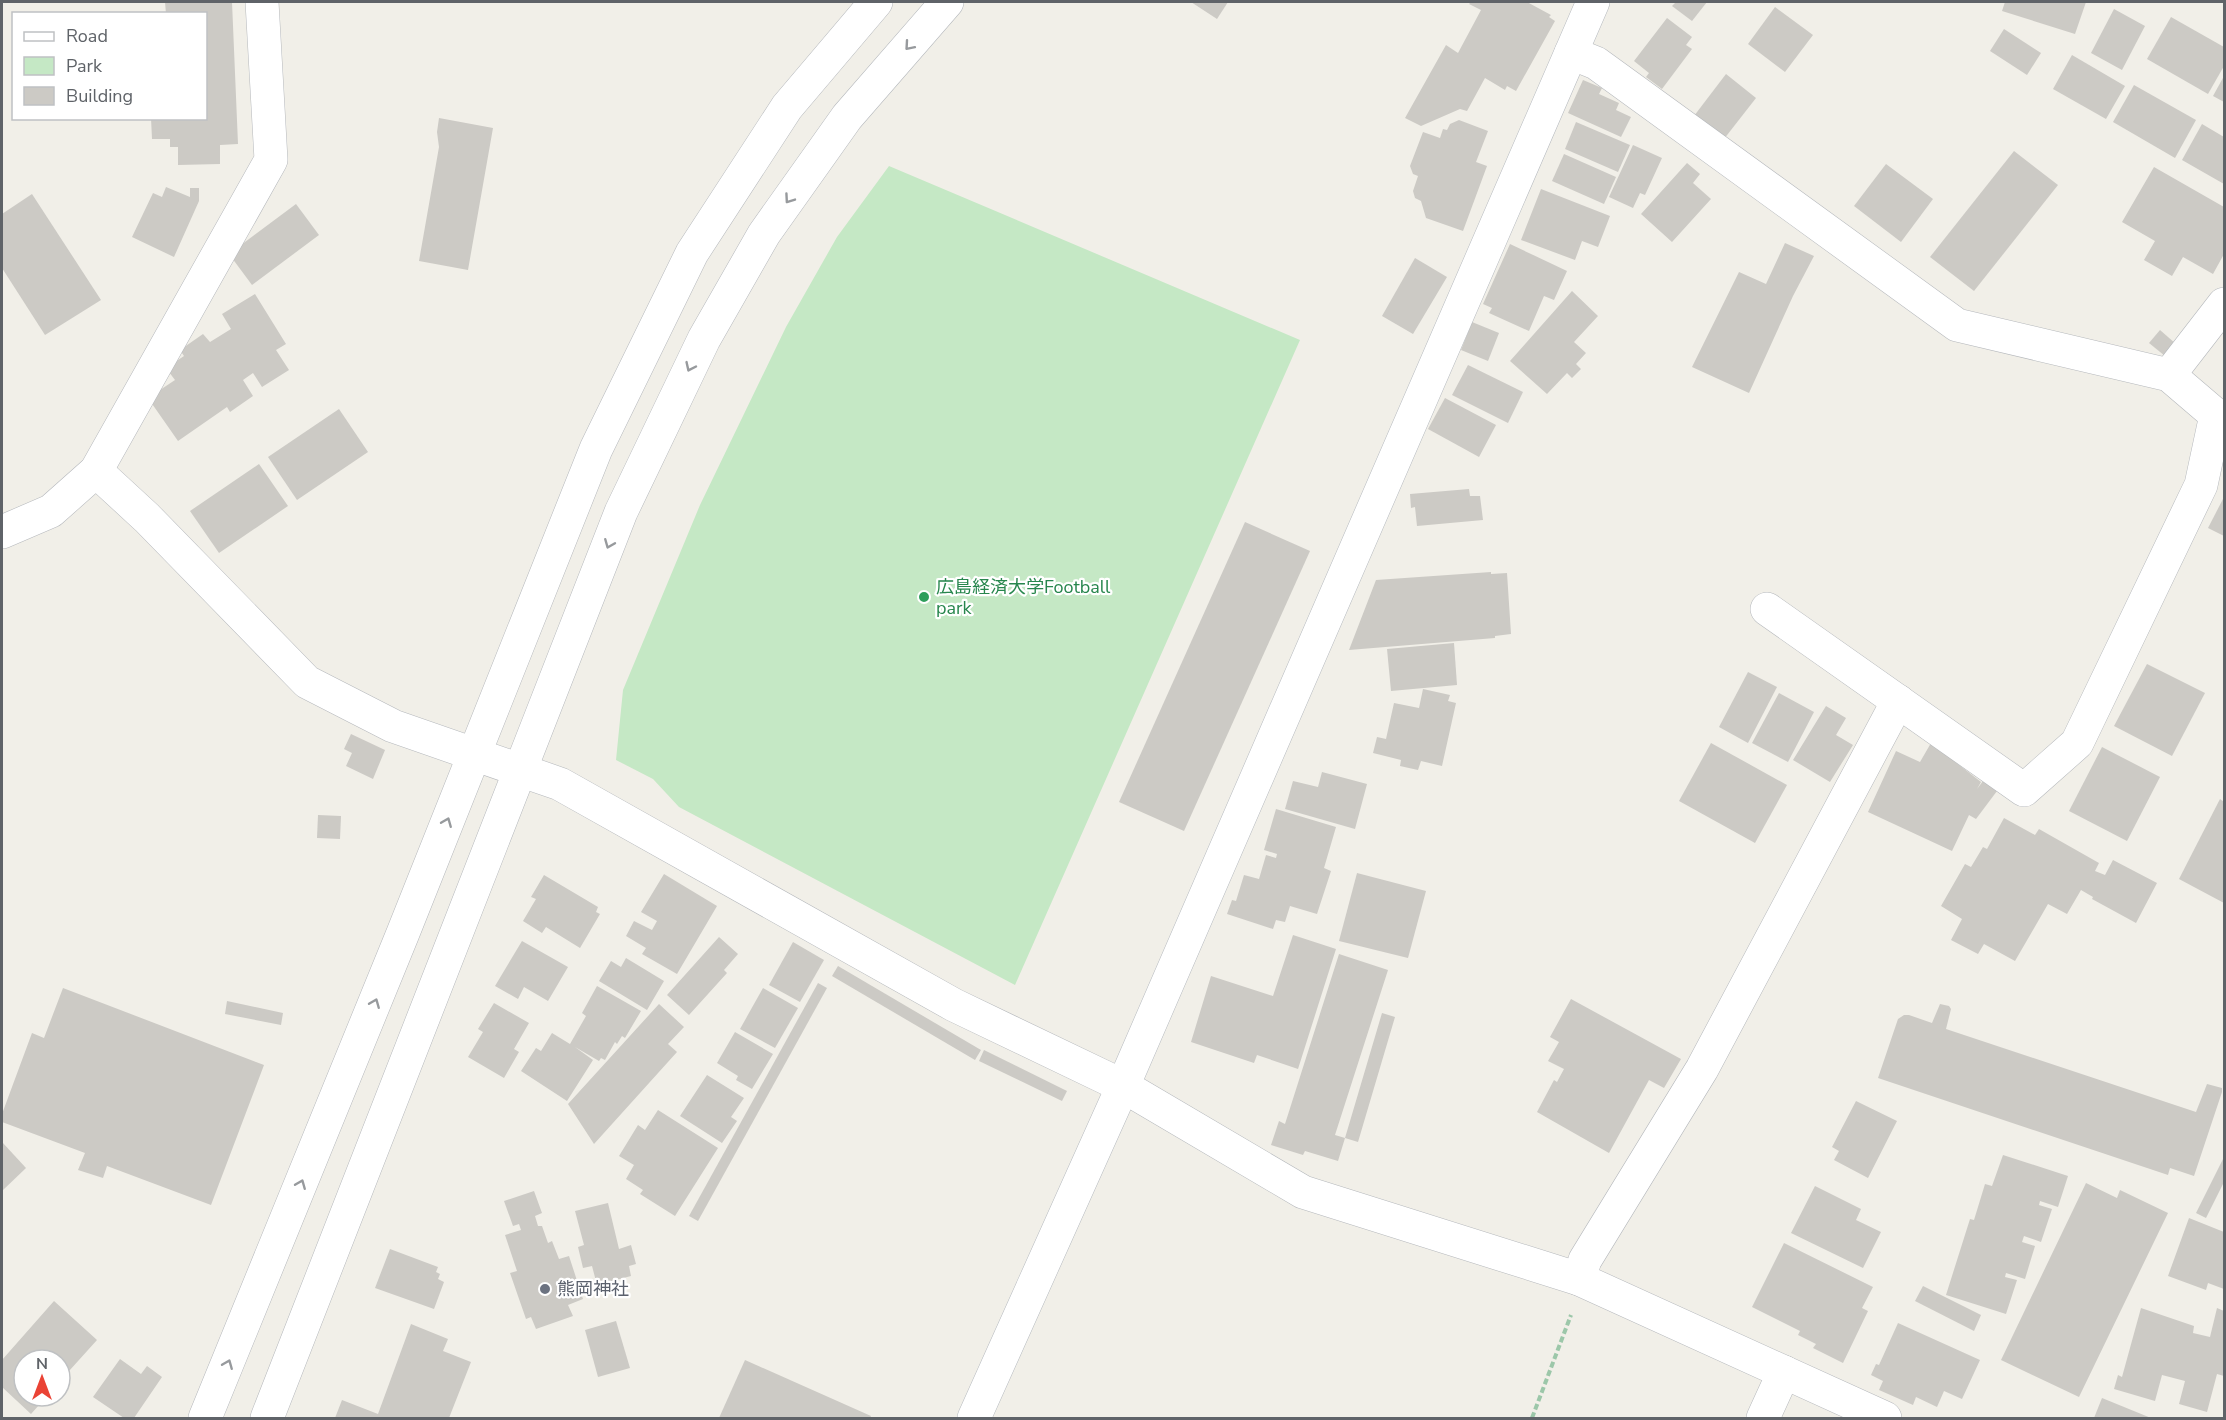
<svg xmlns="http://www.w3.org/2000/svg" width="2226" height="1420" font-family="'Nunito Sans','Noto Sans JP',sans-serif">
	<rect width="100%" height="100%" fill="#f1efe8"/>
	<path fill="#c5e8c5" d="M889,166l411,174 -285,645 -336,-178 -26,-28 -37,-19 7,-70 77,-185 86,-178 51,-90z"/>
	<g fill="#cccac5">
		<path d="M165,2h67l6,142 -18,1v19l-42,1v-18h-8v-8h-18l-1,-21h55v-104h-40z"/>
		<path d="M1191,2h37l-11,17z"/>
		<path d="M1471,2h56l24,13 -2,2 6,4 -39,70 -9,-5 -2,4 -20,-12 -18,33 -7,-2 -39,17 -16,-8 41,-73 12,8 23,-43 -12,-6z"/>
		<path d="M1676,2h31l-15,19 -20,-15z"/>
		<path d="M2005,2h81l-11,32 -73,-23z"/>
		<path d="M1775,7l38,28 -28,37 -37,-28z"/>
		<path d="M2114,9l31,17 -23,44 -31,-17z"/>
		<path d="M2171,17l53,30v19l-16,28 -61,-35z"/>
		<path d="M1667,18l25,19 -6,8 6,4 -30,40 -16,-12 3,-4 -15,-12z"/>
		<path d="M2004,29l37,24 -14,22 -37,-24z"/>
		<path d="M2072,55l53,31 -19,33 -53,-30z"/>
		<path d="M1726,74l30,24 -32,41 -30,-23z"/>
		<path d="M2224,76v26l-11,-6z"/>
		<path d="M1583,80l19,8 -3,6 20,9 -3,7 15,7 -10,20 -53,-24z"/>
		<path d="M2134,85l62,35 -21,38 -62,-36z"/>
		<path d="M439,118l54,10 -25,142 -49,-9 20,-114 -2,-15z"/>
		<path d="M1459,120l29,11 -12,31 11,4 -24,65 -37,-13 -5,-17 -6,-3 -2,-7 5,-15 -5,-2 -3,-8 13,-34 17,6 3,-9 4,1 3,-6z"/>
		<path d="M1576,122l54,23 -12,27 -53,-23z"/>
		<path d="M2202,124l22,13v47l-42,-24z"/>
		<path d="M1633,145l29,13 -17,37 -5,-2 -7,15 -24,-11z"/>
		<path d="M2014,151l44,34 -84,106 -44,-34z"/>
		<path d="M1564,154l52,23 -12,27 -52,-23z"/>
		<path d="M1687,163l13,11 -7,9 18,16 -39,43 -31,-28z"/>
		<path d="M1886,164l47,35 -32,43 -47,-36z"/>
		<path d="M2154,167l70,40v47l-11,20 -30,-17 -11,19 -28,-16 11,-19 -33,-19z"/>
		<path d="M166,187l24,10v-9h9v13l-25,56 -42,-20 21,-44 9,4z"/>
		<path d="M1541,189l69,27 -12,31 -16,-6 -7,19 -54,-20z"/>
		<path d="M32,194l69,106 -56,35 -43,-67v-54z"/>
		<path d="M296,204l23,31 -67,50 -23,-31z"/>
		<path d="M1785,243l29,13 -21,40 -44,97 -57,-26 47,-95 27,12z"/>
		<path d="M1510,244l57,27 -13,29 -10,-4 -15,35 -40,-18 3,-5 -9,-4z"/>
		<path d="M1415,258l32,19 -34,57 -31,-18z"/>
		<path d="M1572,291l26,25 -24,26 12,11 -10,11 5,5 -9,9 -5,-5 -20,21 -37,-33z"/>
		<path d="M255,294l31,50 -10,6 13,20 -27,17 -9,-14 -10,7 10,16 -23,16 -3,-5 -49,34 -30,-43 27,-18 -9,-12 18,-12 -4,-6 23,-16 7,8 21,-13 -9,-15z"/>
		<path d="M1472,322l27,11 -11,28 -27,-11z"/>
		<path d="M2160,330l16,14 -11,12 -16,-13z"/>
		<path d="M1468,365l55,27 -15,31 -56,-28z"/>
		<path d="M1445,398l51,27 -17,32 -51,-28z"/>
		<path d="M339,409l29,43 -71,48 -29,-43z"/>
		<path d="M259,464l29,42 -69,47 -29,-42z"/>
		<path d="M1469,489l1,7h10l3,24 -66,6 -2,-19 -4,1 -1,-14z"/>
		<path d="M2224,497v39l-16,-8z"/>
		<path d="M1245,522l65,29 -126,280 -65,-29z"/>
		<path d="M1491,572v2l16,-1 4,61 -16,2v2l-146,12 27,-70z"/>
		<path d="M1454,643l3,42 -66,6 -4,-42z"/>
		<path d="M2147,664l58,29 -33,63 -58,-30z"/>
		<path d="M1748,672l29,15 -29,56 -29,-16z"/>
		<path d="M1423,689l27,6 -2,6 8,2 -14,63 -21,-5 -3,9 -18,-4 1,-6 -28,-7 4,-16 9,2 8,-36 25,5z"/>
		<path d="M1779,693l35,19 -26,50 -36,-19z"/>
		<path d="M1826,706l20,12 -10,17 17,10 -23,37 -37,-22z"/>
		<path d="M351,734l34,16 -12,29 -27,-13 6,-13 -8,-4z"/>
		<path d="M1711,743l76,42 -32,58 -76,-42z"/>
		<path d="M1931,743l50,39 -4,7 6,-8 14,10 -21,28 -7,-4 -17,36 -84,-39 28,-61 24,11z"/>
		<path d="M2102,747l58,30 -33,64 -58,-30z"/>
		<path d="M1322,772l45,12 -12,45 -70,-20 8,-28 25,6z"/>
		<path d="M2220,799l4,3v101l-45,-24z"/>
		<path d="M1276,809l60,18 -12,41 7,3 -14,43 -27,-8 -5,16 -9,-2 -3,9 -46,-15 5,-14 4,1 8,-26 15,4 7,-24 10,3 1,-4 -13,-4z"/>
		<path d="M318,815l23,1 -1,23 -23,-1z"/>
		<path d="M2004,818l31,17 4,-6 60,34 -4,8 10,4 8,-15 44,23 -21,40 -44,-24 1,-2 -12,-7 -14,24 -19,-10 -33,57 -31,-17 -6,10 -27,-14 11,-21 -21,-13 24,-42 6,3 12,-20 4,2z"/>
		<path d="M1357,873l69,18 -18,67 -69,-17z"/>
		<path d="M664,874l53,32 -40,68 -35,-20 4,-6 -20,-12 8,-15 18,9 5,-9 -16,-9z"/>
		<path d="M544,875l54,32 -2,5 4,2 -20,34 -34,-21 -4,6 -19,-12 13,-22 -5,-2z"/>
		<path d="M1293,935l43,14 -38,120 -41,-14 -3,8 -63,-21 20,-66 62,20z"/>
		<path d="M719,937l19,17 -14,16 3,3 -38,42 -22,-20z"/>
		<path d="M522,941l46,26 -20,34 -24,-14 -6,12 -23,-13z"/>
		<path d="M793,942l31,18 -24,42 -31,-17z"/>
		<path d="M1339,954l49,16 -53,165 10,3 37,-125 13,4 -37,125 -13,-4 -7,23 -33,-10 -2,4 -32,-10 8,-24 6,3z"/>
		<path d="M626,958l38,23 -17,29 -48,-29 12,-20 10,6z"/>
		<path d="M838,966l143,84 -6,10 -143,-84z"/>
		<path d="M818,983l9,5 -129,233 -9,-5z"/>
		<path d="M597,986l44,25 -16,27 -3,-2 -5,8 -2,-2 -10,18 -4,-2 -2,3 -24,-14 18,13 -26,41 -46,-30 15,-23 5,3 11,-18 18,11 16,-28 -4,-3z"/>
		<path d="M63,988l201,77 -53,140 -104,-39 -4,12 -25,-8 7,-17 -83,-31v-8l30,-81 12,5z"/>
		<path d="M763,988l35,20 -23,40 -35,-19z"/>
		<path d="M1571,999l110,60 -17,29 -15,-8 -40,73 -72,-41 17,-32 3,2 7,-13 -16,-8 11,-19 -9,-5z"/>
		<path d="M227,1001l56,12 -2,12 -56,-11z"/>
		<path d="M494,1003l35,20 -15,26 5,3 -15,26 -36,-21 15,-25 -5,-3z"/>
		<path d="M659,1004l25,23 -16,17 9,8 -83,92 -26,-40z"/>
		<path d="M1940,1004l9,2 2,3 -5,20 250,83 11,-28 15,4v4l-28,84 -24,-8 -2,7 -290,-97 20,-59 6,-4h5l23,8z"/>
		<path d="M735,1032l38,22 -21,35 -16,-9 2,-4 -21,-13z"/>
		<path d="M984,1050l83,41 -5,10 -83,-40z"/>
		<path d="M707,1075l37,23 -13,19 6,4 -15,22 -42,-27z"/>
		<path d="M1856,1101l41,20 -29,57 -34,-18 5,-9 -7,-4z"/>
		<path d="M658,1110l60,38 -43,68 -35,-22 3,-4 -17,-11 8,-14 -15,-9 19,-31 7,5z"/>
		<path d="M2,1142l24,26 -24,23z"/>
		<path d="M2003,1155l65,21 -10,31 -18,-6 -1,4 13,4 -11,33 -17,-6 -2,6 13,4 -10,33 -19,-6 -1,4 12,3 -11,34 -60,-19 24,-76 4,1 11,-36 7,2z"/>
		<path d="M2224,1157v25l-18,36 -10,-5z"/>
		<path d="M2086,1183l31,15 3,-8 48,23 -89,184 -78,-37z"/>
		<path d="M1815,1186l46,23 -5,11 25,12 -18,36 -72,-35z"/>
		<path d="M534,1191l8,22 -7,3 3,10h4l6,17 4,-2 7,18 10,-3 14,43 -15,6 5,11 -37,13 -5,-12 -5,2 -16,-46 7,-2 -12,-36 16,-5 -2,-6 -6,2 -9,-25z"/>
		<path d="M608,1203l11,46 12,-4 5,19 -7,2 2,10 -34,9 -5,-19 -9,2 -5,-21 6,-2 -9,-34z"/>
		<path d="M2189,1218l35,14v57l-16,-6 -2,7 -38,-14z"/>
		<path d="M1784,1243l89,44 -11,21 6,3 -25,52 -30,-15 3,-4 -18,-9 2,-4 -48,-24z"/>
		<path d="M390,1249l48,18 -2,5 4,2 -2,5 6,3 -10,27 -59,-21z"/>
		<path d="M1923,1286l58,29 -7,16 -59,-30z"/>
		<path d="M54,1301l43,39 -37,41v-21h-36v36h23l-16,18 -29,-27v-27z"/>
		<path d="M2141,1308l53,18 -1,7 17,4 7,-29 7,3v65l-7,-2 -10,38 -28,-8 6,-23 -23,-6 -7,26 -41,-12 4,-14 4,2z"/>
		<path d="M616,1321l14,47 -32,9 -13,-47z"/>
		<path d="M1898,1323l82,37 -18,39 -18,-8 -7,16 -21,-10 -3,8 -34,-15 4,-9 -12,-6 5,-11 3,1z"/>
		<path d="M411,1324l37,15 -5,12 28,11 -22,56h-114l7,-18 36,14z"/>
		<path d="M120,1359l21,15 6,-8 15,11 -28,41h-10l-31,-21z"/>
		<path d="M745,1360l126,56 -1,2h-151z"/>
		<path d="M2102,1398l49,20h-57z"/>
	</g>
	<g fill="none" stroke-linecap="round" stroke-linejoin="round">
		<g stroke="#b5b8bc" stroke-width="34">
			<g id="street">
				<path d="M1571,53l25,10 361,262 212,50 55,47"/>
				<path d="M2169,375l55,-71"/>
				<path d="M96,471l51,47 160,164 86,44 167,58 394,221 169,81 180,106 276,87 306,139"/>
				<path d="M2,532l49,-21 45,-40 175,-311 -9,-158"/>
				<path d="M1767,609l257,181 53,-47 124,-258 15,-70"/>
				<path d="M1579,1279l6,-19 117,-191 196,-368"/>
				<path d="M205,1418l198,-485 193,-484 96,-196 95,-146 89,-105"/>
				<path d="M267,1418l354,-906 83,-173 60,-105 83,-117 100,-115"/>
				<path d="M1763,1418l21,-46"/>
			</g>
		</g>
		<g stroke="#b6babf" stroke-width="34">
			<path id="secondary" d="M974,1418l149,-332 470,-1084"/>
		</g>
		<path stroke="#9cc7a9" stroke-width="4" stroke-dasharray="6 3" stroke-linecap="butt" d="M1532,1418l39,-103"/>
		<use href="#street" stroke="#fff" stroke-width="33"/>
		<use href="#secondary" stroke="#fff" stroke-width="33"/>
	</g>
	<defs><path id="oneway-chevron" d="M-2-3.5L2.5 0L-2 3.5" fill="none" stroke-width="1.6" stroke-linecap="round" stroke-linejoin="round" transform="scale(1.5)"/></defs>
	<g stroke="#979a9d">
		<use href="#oneway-chevron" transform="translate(909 46) rotate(131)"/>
		<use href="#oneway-chevron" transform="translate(789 199) rotate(125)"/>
		<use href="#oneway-chevron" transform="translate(690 367) rotate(115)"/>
		<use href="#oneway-chevron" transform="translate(609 544) rotate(112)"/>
		<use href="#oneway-chevron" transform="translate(447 822) rotate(-68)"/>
		<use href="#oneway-chevron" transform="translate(375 1003) rotate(-68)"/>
		<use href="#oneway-chevron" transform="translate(301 1184) rotate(-68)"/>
		<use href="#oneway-chevron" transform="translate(228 1364) rotate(-68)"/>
	</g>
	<circle fill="#2e9e5b" stroke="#fff" stroke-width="2" cx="924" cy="597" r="6"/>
	<circle fill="#6b7280" stroke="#fff" stroke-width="2" cx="545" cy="1289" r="6"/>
	<g text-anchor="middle" stroke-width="4.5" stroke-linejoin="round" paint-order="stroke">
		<g font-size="18" fill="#27864d" stroke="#fff" text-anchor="start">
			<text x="936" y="593">広島経済大学Football<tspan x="936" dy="21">park</tspan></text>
		</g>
		<g font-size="18" fill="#5b616d" stroke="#fff" text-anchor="start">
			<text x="557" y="1295">熊岡神社</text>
		</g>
	</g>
	<rect width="2226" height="1420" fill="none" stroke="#5f6368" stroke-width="6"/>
	<rect x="12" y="12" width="195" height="108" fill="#ffffff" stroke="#bfc1c3" stroke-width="1.5"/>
	<rect x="24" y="32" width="30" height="9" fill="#ffffff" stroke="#bfc1c3" stroke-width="1.5"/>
	<text x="66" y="42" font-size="18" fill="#5f6368">Road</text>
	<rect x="24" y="57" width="30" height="18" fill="#c5e8c5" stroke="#bfc1c3" stroke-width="1.5"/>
	<text x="66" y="72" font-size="18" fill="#5f6368">Park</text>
	<rect x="24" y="87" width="30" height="18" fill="#cccac5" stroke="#bfc1c3" stroke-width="1.5"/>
	<text x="66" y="102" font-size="18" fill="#5f6368">Building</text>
	<g transform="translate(42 1378)"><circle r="28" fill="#ffffff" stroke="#bfc1c3" stroke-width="1.5"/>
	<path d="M0-4.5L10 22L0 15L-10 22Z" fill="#ea4335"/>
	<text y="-9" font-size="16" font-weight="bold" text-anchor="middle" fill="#5f6368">N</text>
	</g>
</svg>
